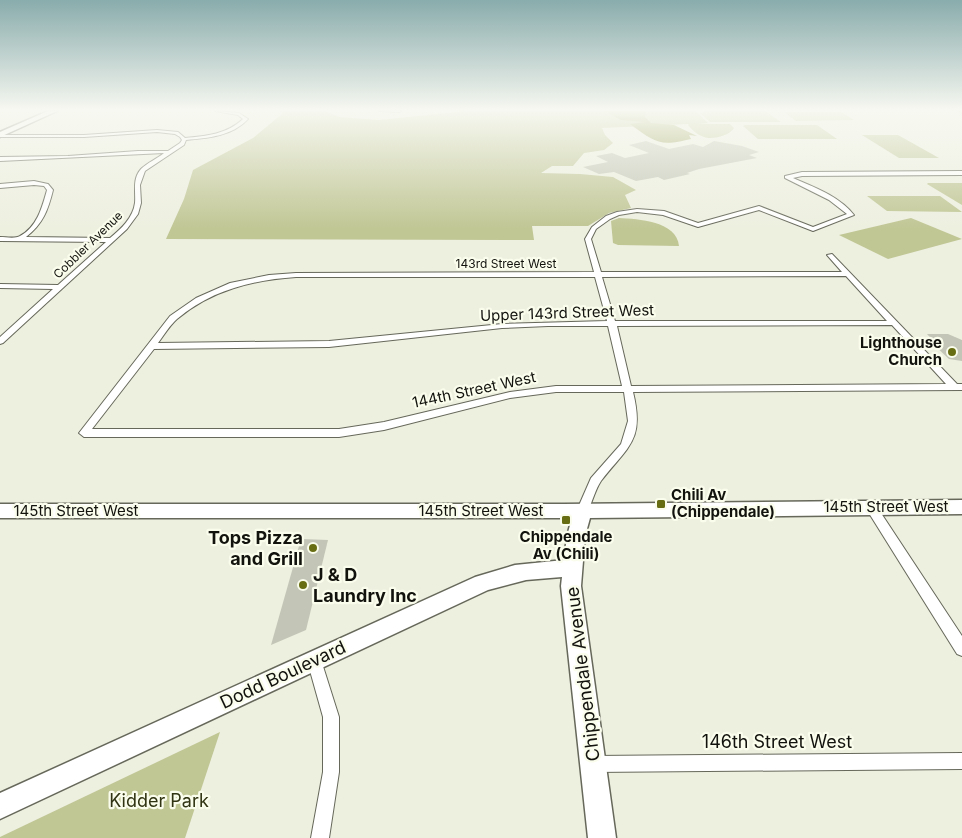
<svg xmlns="http://www.w3.org/2000/svg" width="962" height="838" font-family="Inter,sans-serif">
	<rect width="100%" height="100%" fill="#edefdf"/>
	<g fill="#c0c694">
		<path d="M278,111h47l14,6 40,3 87,-9h230l12,12 -9,1h31l4,4c-5,8 -22,12 -30,9 -6,-2 -12,-7 -16,-12l1,-1 -87,4 3,7 8,8 -9,7 -20,3 -11,13h-21l-11,7 39,1 33,3 23,13 -11,5 6,13 -22,5 -21,13h-56l2,14 -368,-1 18,-40 9,-29 60,-32 30,-25z"/>
		<path d="M702,111h63l16,11h-71l-10,-9h3z"/>
		<path d="M784,112h57l13,8 -58,1z"/>
		<path d="M745,125h72l20,14h-79l-15,-13z"/>
		<path d="M862,135h36l41,23h-40z"/>
		<path d="M928,183h34v22l-35,-21z"/>
		<path d="M867,196h73l22,16 -75,-1z"/>
		<path d="M619,218c19,1 58,3 60,28l-61,-1 -5,-2 -2,-22z"/>
		<path d="M911,218l51,21 -74,20 -49,-24z"/>
		<path d="M220,732l-35,106h-185v-1z"/>
	</g>
	<path fill="#9aa153" d="M604,111h42l-1,6 6,6 23,2 23,11 -8,-1 2,4c-32,8 -36,3 -61,-15l15,-2 -24,-2z"/>
	<g fill="#c3c6b6">
		<path d="M646,141l23,8 24,-5 10,3 11,-6 28,5 17,6 -10,3 8,3 -58,11 -12,4 3,1 -26,6 -6,-3 -22,4 -22,-9 -15,2 -16,-7 25,-5 -12,-6 16,-3 13,5 24,-5 -20,-8z"/>
		<path d="M927,334h21l14,6v21l-13,-2 -16,-15h3z"/>
		<path d="M301,539l27,1 -22,90 -35,15z"/>
	</g>
	<g fill="none" stroke-linecap="round" stroke-linejoin="round">
		<g stroke="#66685a" stroke-width="2">
			<g id="street">
				<path d="M215,111l24,2 9,6c-16,17 -39,19 -62,21l-2,5 -39,26 -5,14 1,18 -3,11 -11,15 -124,114 -3,1v-7l53,-48 -53,-1v-4l58,1 48,-43 -106,-1v-4c6,0 15,2 20,-1 17,-9 22,-28 27,-46l-3,-4 -10,-1 -34,3v-4l34,-3 14,3 5,6c-5,20 -10,34 -27,47l84,1c11,-9 23,-20 25,-35 1,-11 -3,-24 6,-34 6,-6 17,-11 23,-16l-164,8v-4l68,-1 70,-5h30l12,-8 2,-3 -2,-3 -5,-3 -18,-2 -73,5h-84v-2h84l73,-5 21,2 7,6c22,-2 42,-4 58,-19l-5,-4z"/>
				<path d="M379,111h22l-2,1z"/>
				<path d="M962,171v4l-160,1 -9,2c21,9 46,18 61,37l-41,16 -54,-21 -61,17 -35,-12 -26,-3 -18,3 -9,4 -14,10 -5,10 10,33h241l-15,-17 5,-1 125,130h5v6l-329,2c12,49 -5,54 -32,89 -6,9 -9,22 -14,32l-4,2 -4,-2 -2,-3 14,-32 30,-34 7,-23 -4,-29h-68l-46,6 -126,32 -45,7h-255l-5,-4 91,-117 26,-18 34,-15 39,-8 27,-2 298,-1 -9,-33 7,-12 14,-11 11,-4 20,-3 27,2 34,12 61,-17 54,21 34,-13 -18,-14 -44,-22v-2l17,-4zM846,276l41,45h-272l-13,-44zM296,277h299l12,44 -105,3 -173,17 -171,2c6,-8 12,-18 19,-24 34,-29 76,-39 119,-42zM892,325l54,59 -315,2 -14,-60zM548,326h60l14,60h-66l-46,6 -126,30 -45,7h-247l62,-80 175,-2 173,-19z"/>
				<path d="M871,502l4,2 87,132v20l-5,-2 -90,-144 -2,-3 2,-3z"/>
				<path d="M314,653l5,2 2,5 18,57v55l-10,66h-18l12,-66v-55l-16,-57 2,-5z"/>
				<path d="M962,753v16l-369,3 -6,-2 -2,-6 2,-6 6,-2z"/>
			</g>
		</g>
		<g stroke="#66685a" stroke-width="3">
			<g id="secondary">
				<path d="M48,111h9l-57,26v-5z"/>
				<path d="M962,500v14l-372,4 -5,18 -4,50 35,252h-28l-27,-252 1,-9 -36,3 -38,10 -488,229v-26l475,-216 40,-12 49,-5 3,-24 5,-18h-572v-14h564z"/>
			</g>
		</g>
		<g stroke="#d0d0cf" stroke-width="3">
			<path id="primary" d="M958,111h4v3z"/>
		</g>
		<use href="#street" fill="#fff" fill-rule="evenodd"/>
		<use href="#secondary" fill="#fff" fill-rule="evenodd"/>
		<use href="#primary" fill="#bfc46c" fill-rule="evenodd"/>
	</g>
	<linearGradient id="sky" x2="0" y2="1"><stop stop-color="#89acac"/><stop offset="0.48" stop-color="#f7f8f1"/><stop offset="1" stop-color="#f7f8f1" stop-opacity="0"/></linearGradient>
	<rect width="962" height="229" fill="url(#sky)"/>
	<g fill="#676d12" stroke="#fafcec" stroke-width="2">
		<circle cx="952" cy="352" r="5"/>
		<rect x="656" y="499" width="10" height="10" rx="2.5"/>
		<rect x="561" y="515" width="10" height="10" rx="2.5"/>
		<circle cx="313" cy="548" r="5"/>
		<circle cx="303" cy="585" r="5"/>
	</g>
	<g text-anchor="middle" stroke-width="4.5" stroke-linejoin="round" paint-order="stroke">
		<g font-size="12" fill="#13130e" stroke="#fafcec">
			<text transform="translate(88 245) rotate(-44)" y="4">Cobbler Avenue</text>
			<text x="506" y="268">143rd Street West</text>
		</g>
		<g font-size="15" fill="#13130e" stroke="#fafcec">
			<text transform="translate(567 313) rotate(-2)" y="5">Upper 143rd Street West</text>
			<text transform="translate(474 390) rotate(-12)" y="5">144th Street West</text>
			<text x="886" y="512">145th Street West</text>
			<text x="76" y="516">145th Street West</text>
			<text x="481" y="516">145th Street West</text>
		</g>
		<g font-size="15" font-weight="bold" fill="#13130e" stroke="#fafcec" text-anchor="end">
			<text x="942" y="348">Lighthouse<tspan x="942" dy="17">Church</tspan></text>
			<text x="671" y="500" text-anchor="start">Chili Av<tspan x="671" dy="17">(Chippendale)</tspan></text>
			<text x="566" y="542" text-anchor="middle">Chippendale<tspan x="566" dy="17">Av (Chili)</tspan></text>
		</g>
		<g font-size="18" font-weight="bold" fill="#13130e" stroke="#fafcec" text-anchor="end">
			<text x="303" y="544">Tops Pizza<tspan x="303" dy="21">and Grill</tspan></text>
			<text x="313" y="581" text-anchor="start">J &amp; D<tspan x="313" dy="21">Laundry Inc</tspan></text>
		</g>
		<g font-size="18" fill="#13130e" stroke="#fafcec">
			<text transform="translate(583 674) rotate(-97)" y="6">Chippendale Avenue</text>
			<text transform="translate(283 675) rotate(-25)" y="6">Dodd Boulevard</text>
			<text x="777" y="748">146th Street West</text>
		</g>
		<g font-size="18" fill="#313412" stroke="#fafcec">
			<text x="159" y="807">Kidder Park</text>
		</g>
	</g>
</svg>
